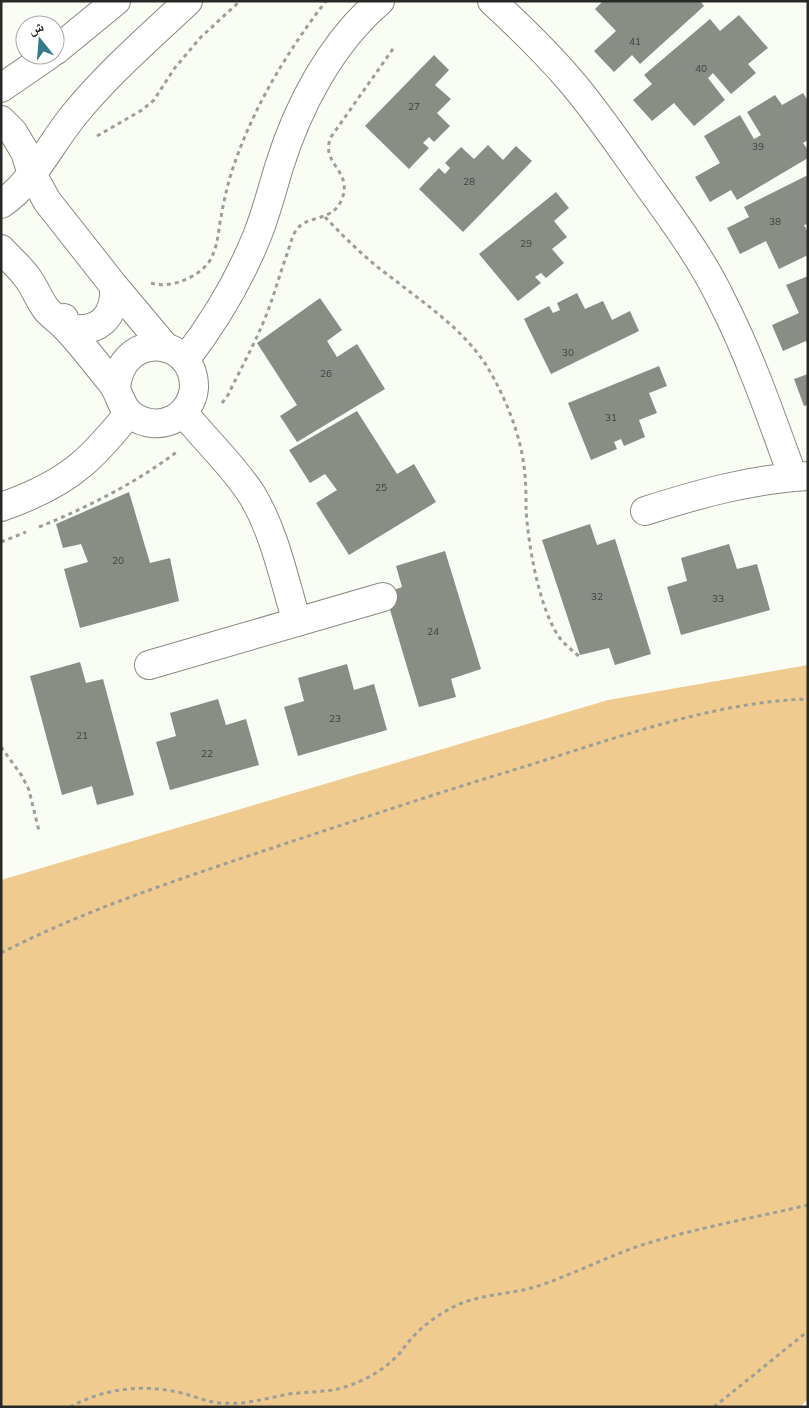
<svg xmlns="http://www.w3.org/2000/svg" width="809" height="1408" font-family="Mulish,'Noto Naskh Arabic',sans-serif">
	<rect width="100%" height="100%" fill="#fafdf3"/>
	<path fill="#efcb8f" d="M808,665v734l-8,8h-799v-527l607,-180z"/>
	<g fill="#888e86">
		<path d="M603,1h97l4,5 -64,58 -8,-9 -18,17 -20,-21 22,-20 -21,-22z"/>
		<path d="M739,15l29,33 -20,16 8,9 -25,21 -18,-21 -5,5 17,22 -31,26 -20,-23 -22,18 -19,-21 19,-16 -8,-9 66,-56 10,12z"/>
		<path d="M434,55l15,15 -14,15 16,14 -14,14 13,13 -16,16 -5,-5 -6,6 6,5 -20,21 -44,-43z"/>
		<path d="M803,93l5,8v39l-5,3 5,7v8l-71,42 -6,-10 -21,12 -15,-25 25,-14 -16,-27 36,-21 14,24 7,-4 -14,-23 28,-17 7,10z"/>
		<path d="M488,145l15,15 13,-14 16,15 -69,71 -44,-43 20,-21 6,6 5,-6 -5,-5 16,-16 13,12z"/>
		<path d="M808,175v49l-4,1 4,7v23l-29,14 -13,-28 -26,13 -13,-26 22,-11 -5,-10z"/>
		<path d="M556,192l13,16 -15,13 13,16 -15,12 12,14 -18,15 -5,-5 -6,4 6,6 -23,18 -39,-47z"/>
		<path d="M808,276v70l-2,-5 -23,10 -11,-26 27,-12 -13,-28z"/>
		<path d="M577,293l8,16 18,-8 9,19 18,-9 9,20 -88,43 -27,-55 25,-13 4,7 7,-3 -3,-7z"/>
		<path d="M320,298l22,32 -15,11 10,16 20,-13 28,45 -88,53 -17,-26 17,-11 -40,-62z"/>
		<path d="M659,366l8,20 -18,7 8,20 -18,7 6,17 -21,9 -3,-7 -7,3 3,7 -26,11 -23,-57z"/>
		<path d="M808,374v31l-4,1 -10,-27z"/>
		<path d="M357,411l40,63 17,-10 22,38 -87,53 -33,-52 21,-13 -12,-16 -15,9 -21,-33z"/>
		<path d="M129,492l21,71 20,-5 9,43 -99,27 -16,-59 24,-7 -7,-18 -18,4 -7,-24z"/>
		<path d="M590,524l7,21 18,-6 36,115 -36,11 -6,-17 -29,7 -38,-115z"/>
		<path d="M729,544l8,25 20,-5 13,46 -89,25 -14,-48 20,-6 -6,-23z"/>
		<path d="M445,551l36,118 -30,10 5,18 -37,10 -34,-114 17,-6 -6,-21z"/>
		<path d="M80,662l6,21 17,-4 31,116 -37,10 -5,-19 -30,9 -32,-119z"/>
		<path d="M347,664l7,26 20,-6 13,46 -89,26 -14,-49 20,-6 -6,-23z"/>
		<path d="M218,699l8,26 20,-6 13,46 -89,25 -14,-48 20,-6 -6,-23z"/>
	</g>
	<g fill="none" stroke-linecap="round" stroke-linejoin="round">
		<g stroke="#878a81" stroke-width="30">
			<g id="minor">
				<path d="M492,1c27,25 53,50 77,78 26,30 48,63 71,95 29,41 60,81 82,127 29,57 49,116 71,176"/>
				<path d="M55,51l61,-50"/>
				<path d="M1,88l48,-33"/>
				<path d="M1,120l12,12 12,20 7,22 15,27 67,85 52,62"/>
				<path d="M1,204c32,-21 49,-60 73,-89 34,-42 75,-77 114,-114"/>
				<path d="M1,249c9,10 21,20 28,31 7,10 10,20 17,29 7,8 16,14 22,21 16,17 29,35 44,53 8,10 8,23 19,32 13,9 29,11 43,4 11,-6 19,-18 20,-31 1,-53 -74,-58 -78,1"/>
				<path d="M64,318l3,10c31,6 49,-10 47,-42"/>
				<path d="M185,360c30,-39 54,-79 72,-124 9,-22 15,-46 22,-69 19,-61 52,-124 101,-166"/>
				<path d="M183,412c22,28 50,53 69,83 23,38 32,85 45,127"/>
				<path d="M1,507c29,-10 58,-23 81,-43 18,-15 32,-33 47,-51"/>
				<path d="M645,511c53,-17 107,-32 163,-35"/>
				<path d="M149,665l234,-68"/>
			</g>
		</g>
		<g stroke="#9c9e97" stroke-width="3" stroke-dasharray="4 4" stroke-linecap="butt">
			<path d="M97,136l45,-26 12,-10 20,-31 26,-31 40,-37"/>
			<path d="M325,217c21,22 42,43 67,61 37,29 77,55 100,97 17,31 30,65 33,100 1,11 1,23 1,34 2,35 13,99 33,128 6,8 14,14 22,21"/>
			<path d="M151,283c19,6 46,-5 58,-21 8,-13 9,-26 11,-40 3,-16 6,-32 11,-48 20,-63 55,-121 95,-173"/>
			<path d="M222,403l6,-8c14,-29 30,-57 41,-87 6,-17 11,-34 17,-51 3,-8 5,-18 9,-25 10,-18 36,-9 46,-31 14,-30 -22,-37 -10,-64l64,-91"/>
			<path d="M39,527c49,-20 97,-44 139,-76"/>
			<path d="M1,542l25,-10"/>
			<path d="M1,747l21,29 7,14 10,41"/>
			<path d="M1,953c84,-43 173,-72 262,-102 82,-27 165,-55 247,-80 96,-29 198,-69 298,-72"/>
			<path d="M70,1407c33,-18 70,-23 107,-15 16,3 30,11 46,11 23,2 44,-5 66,-9 15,-2 30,-2 44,-4 24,-5 48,-17 65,-35 5,-5 8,-11 13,-16 13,-15 32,-28 51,-36 24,-9 49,-9 73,-16 37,-12 71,-30 107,-42 54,-17 111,-27 166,-40"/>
			<path d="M714,1407l94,-76"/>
		</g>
		<use href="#minor" stroke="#fff" stroke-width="28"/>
	</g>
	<g text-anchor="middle" stroke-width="4" stroke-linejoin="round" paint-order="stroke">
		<g font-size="10" fill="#40423e">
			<text x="635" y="45">41</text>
			<text x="701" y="72">40</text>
			<text x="414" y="110">27</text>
			<text x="758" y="150">39</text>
			<text x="469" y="185">28</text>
			<text x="775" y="225">38</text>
			<text x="526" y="247">29</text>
			<text x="568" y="356">30</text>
			<text x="326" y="377">26</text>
			<text x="611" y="421">31</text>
			<text x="381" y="491">25</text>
			<text x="118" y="564">20</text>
			<text x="597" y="600">32</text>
			<text x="718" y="602">33</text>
			<text x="433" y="635">24</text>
			<text x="335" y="722">23</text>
			<text x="82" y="739">21</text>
			<text x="207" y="757">22</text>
		</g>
	</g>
	<rect width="809" height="1408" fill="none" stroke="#282926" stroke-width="5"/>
	<g transform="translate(40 40) rotate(343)"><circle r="24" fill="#ffffff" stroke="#a9a9a8"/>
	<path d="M0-4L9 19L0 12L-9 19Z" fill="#357a89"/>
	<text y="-8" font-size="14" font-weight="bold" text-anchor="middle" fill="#282926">ش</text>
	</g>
</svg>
